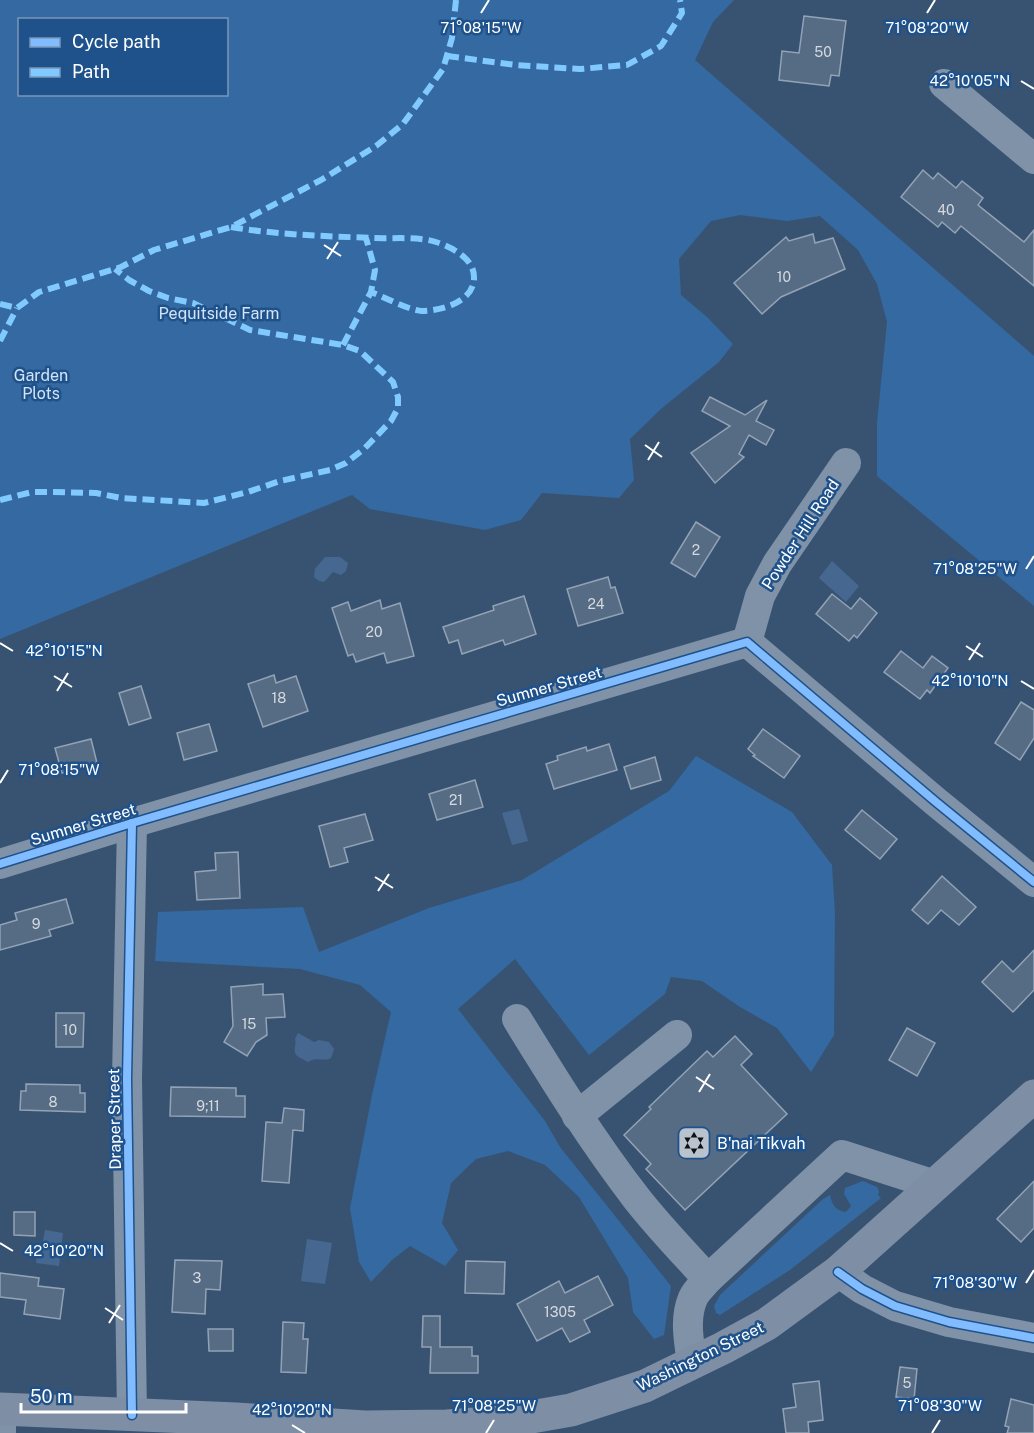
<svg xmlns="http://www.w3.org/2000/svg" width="1034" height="1433" font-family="'Public Sans',sans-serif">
	<rect width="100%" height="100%" fill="#385372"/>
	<g fill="#3469a1" fill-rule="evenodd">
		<path d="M0,0h734l-21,22 -18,38 339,296v250l-157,-130v-53l10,-101 -10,-38 -19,-34 -38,-34 -33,5 -47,-6 -29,6 -32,38 2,36 26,22 26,27 -14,18 -57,46 -32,31 4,41 -15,18 -77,-5 -21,27 -36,10 -115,-21 -18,-14 -352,144zM20,20h206v74h-206z"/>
		<path d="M696,756l96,56 40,53 3,48 -1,122 -23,37 -34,-44 -37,-21 -38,-26 -31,-4 -6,17 -76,61 -74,-96 -57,50 87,112 15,26 111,139 -7,49 -10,4 -21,-27 -5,-34 -49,-81 -34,-32 -37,-14 -32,8 -25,24 -9,40 16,27 -13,16 -35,-20 -18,14 -21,22 -12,-20 -9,-54 22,-113 19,-83 -31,-27 -60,-16 -145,-8 3,-49 145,-5 16,45 110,-44 93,-28 147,-89z"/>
		<path d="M863,1181l14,6 2,4 -1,4 3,3 -91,72 -70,45 -4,-2 -2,-7 6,-11 103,-96 7,-4c2,10 6,16 16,17l5,-6 -7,-12 1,-6z"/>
	</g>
	<g fill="#466890">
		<path d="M325,557h15l8,6 -2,8 -5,4 -8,-3 -9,10 -5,-1 -5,-4 1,-8z"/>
		<path d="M832,561l27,25 -13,16 -27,-24z"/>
		<path d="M519,809l9,32 -16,4 -10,-32z"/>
		<path d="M298,1033l16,9 5,-2 10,2 5,7 -3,9c-8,4 -14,-2 -23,4l-11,-6c-5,-6 0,-11 -2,-17z"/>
		<path d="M45,1230l18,3 -4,33 -23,-3 1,-11h4z"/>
		<path d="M307,1239l25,4 -7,41 -24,-3z"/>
	</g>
	<g fill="#566b84" stroke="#93a3b5" stroke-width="1.5">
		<path d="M804,16l42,5 -7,55 -8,-1 -2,11 -50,-6 3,-29 17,2z"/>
		<path d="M923,170l10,9 5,-6 18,15 6,-7 21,17 -5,7 46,37 10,-12v56l-73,-60 -6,7 -13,-11 -4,5 -37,-30z"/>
		<path d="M813,234l2,9 18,-5 12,31 -64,28 -19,17 -28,-31 52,-46 3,4z"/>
		<path d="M710,397l35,18 22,-15 -11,21 18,9 -8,15 -17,-10 -10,19 5,3 -29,26 -24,-30 39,-27 -28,-15z"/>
		<path d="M696,522l24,15 -25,40 -24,-14z"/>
		<path d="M608,577l3,11 4,-1 8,26 -45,13 -11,-37z"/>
		<path d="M832,594l19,15 9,-11 17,15 -20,25 -3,-3 -5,6 -33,-27z"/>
		<path d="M524,596l12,38 -31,11 -2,-5 -41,14 -4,-14 -9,3 -6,-16 51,-17 -1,-4z"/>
		<path d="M380,600l2,9 18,-6 14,53 -27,7 -3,-10 -28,9 -3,-8 -5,2 -16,-48 16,-6 3,9z"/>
		<path d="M901,651l22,17 9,-12 16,12 -18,25 -3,-3 -7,9 -36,-27z"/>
		<path d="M274,675l2,8 20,-7 12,35 -45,16 -15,-43z"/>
		<path d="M141,686l10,32 -22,7 -10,-32z"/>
		<path d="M1021,702l13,8v28l-14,22 -25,-17z"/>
		<path d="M209,724l8,27 -33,9 -7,-27z"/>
		<path d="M763,729l37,27 -16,22 -31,-22 2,-1 -7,-6z"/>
		<path d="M91,739l6,24 -35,10 -7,-25z"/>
		<path d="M609,744l8,26 -63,19 -8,-25 12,-4 -1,-4 29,-9 1,4z"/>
		<path d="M655,757l6,23 -30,9 -7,-22z"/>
		<path d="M475,780l8,27 -46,13 -8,-26z"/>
		<path d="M862,810l35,29 -17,20 -35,-29z"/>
		<path d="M365,814l8,26 -29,8 4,14 -18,5 -11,-41z"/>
		<path d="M238,852l2,46 -43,2 -2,-28 21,-2 -1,-17z"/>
		<path d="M942,876l34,31 -17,18 -18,-15 -13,14 -16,-14z"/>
		<path d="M66,899l7,24 -24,7 2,6 -51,14v-25l17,-5 -2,-7z"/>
		<path d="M1034,950v40l-21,22 -31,-30 20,-21 11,11z"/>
		<path d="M263,984v11l20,-1 2,23 -19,1 1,17 -11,7 -9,14 -23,-14 9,-16 -2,-39z"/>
		<path d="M56,1013h28l-1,34h-27z"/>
		<path d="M907,1028l28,15 -18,33 -28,-16z"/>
		<path d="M735,1036l17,18 -11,11 46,49 -102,96 -39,-41 5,-5 -27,-29 27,-26 -2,-2 58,-56 6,6z"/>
		<path d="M26,1084l54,1v8h5v19l-65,-2 1,-19h5z"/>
		<path d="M171,1087l65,1v8h9v21l-75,-1z"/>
		<path d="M284,1108l20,2 -1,21 -10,-1 -4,53 -27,-2 4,-59 16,1z"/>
		<path d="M1034,1181v47l-13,14 -24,-23z"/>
		<path d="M14,1212h21v24l-21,-1z"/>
		<path d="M175,1260l47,1 -2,29 -14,-1 -1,25 -33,-2z"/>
		<path d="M466,1261l39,1 -1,32 -39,-1z"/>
		<path d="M0,1273l39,5 -1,8 26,3 -4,30 -36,-5 2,-14 -26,-3z"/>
		<path d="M598,1276l15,29 -29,15 6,12 -20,10 -8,-14 -25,13 -20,-37 42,-23 6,12z"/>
		<path d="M423,1316h17v31h32v9h6v17h-48l1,-26h-9z"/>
		<path d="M283,1322l21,1 -1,16h5l-2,34 -25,-1z"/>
		<path d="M208,1329h25v22h-24z"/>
		<path d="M900,1367l17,2 -3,30 -18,-2z"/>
		<path d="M819,1381l4,39 -15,2 1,11h-23l-3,-24 13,-2 -3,-23z"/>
		<path d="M1011,1399l23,6v28h-27l2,-6 -4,-1z"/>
	</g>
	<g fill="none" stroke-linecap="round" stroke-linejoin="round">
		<g stroke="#7f92a7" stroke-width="30">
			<path d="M944,84l90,75"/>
			<path d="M747,642l13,-46 17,-32 69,-101"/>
			<path d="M0,864l132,-41 615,-181 189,160 98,80"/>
			<path d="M517,1019c38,62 76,123 120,180 22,28 47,54 71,80"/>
			<path d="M577,1116l100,-81"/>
			<path d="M838,1272l24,17 33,17 54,16 85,16"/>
			<path d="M692,1363c-3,-22 -8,-44 1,-65 3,-7 10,-13 15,-19l134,-124 93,30"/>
			<path d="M132,1415l-5,-336 5,-256"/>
			<path d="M1,1433v-23"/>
		</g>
		<path stroke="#7e8fa5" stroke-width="33" d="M0,1409l236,10 129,8 82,-1 56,-4 68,-12 74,-24 78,-38 44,-24 71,-52 196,-176"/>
		<g stroke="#80caff" stroke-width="6" stroke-dasharray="12 6" stroke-linecap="butt">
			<path d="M447,56l69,9 64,4 47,-4 34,-19 21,-33 -2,-13"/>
			<path d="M231,227c47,8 94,9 141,11 20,1 45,-2 64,4 15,5 38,16 38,35 1,24 -32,34 -52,34 -14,-1 -38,-14 -51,-19"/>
			<path d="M0,304l17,4 22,-16 82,-25 33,-17 77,-23 90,-47 55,-34 27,-22 40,-55 9,-31 4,-38"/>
			<path d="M0,341l17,-33"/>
			<path d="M343,345l28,-53 4,-22 -9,-32"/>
			<path d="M0,500l32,-8h19l45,1 25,5 83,5 44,-11 32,-11 50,-11 16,-7 19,-15 26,-27 7,-13v-11l-5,-15 -33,-31 -17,-6 -93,-15 -57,-27 -25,-5 -19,-7 -20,-11 -14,-11"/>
		</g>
		<g stroke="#1f528b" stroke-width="11">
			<g id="cycleway">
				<path d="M0,864l132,-41 615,-181 189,160 98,80"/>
				<path d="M838,1272l24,17 33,17 54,16 85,16"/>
				<path d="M132,1415l-5,-336 5,-256"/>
			</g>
		</g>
		<use href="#cycleway" stroke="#80bcff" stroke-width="8"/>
	</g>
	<path fill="none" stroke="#fff" stroke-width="2" d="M481,13l8,-13M927,13l8,-13M1021,81l13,8M324,245l17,11M327,259l11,-17M645,445l17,12M648,460l11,-18M1026,569l8,-13M0,643l13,8M966,646l17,11M969,660l11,-17M54,676l18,11M1021,681l13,8M57,691l11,-18M0,783l8,-13M375,877l18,11M378,891l11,-17M696,1077l18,12M699,1092l11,-18M0,1243l13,8M1026,1283l8,-13M105,1308l18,12M109,1323l11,-18M292,1425l13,8M486,1433l8,-13M932,1433l8,-13"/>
	<defs>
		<g id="synagogue-square" transform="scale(1.725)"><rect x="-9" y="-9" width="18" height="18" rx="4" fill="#b9c3ce" stroke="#1f528b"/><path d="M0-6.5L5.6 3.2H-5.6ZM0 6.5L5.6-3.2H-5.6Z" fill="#111"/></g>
	</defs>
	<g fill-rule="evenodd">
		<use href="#synagogue-square" x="694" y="1143"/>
	</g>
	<g text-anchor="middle" stroke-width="5" stroke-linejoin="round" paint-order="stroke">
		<g font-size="14" fill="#d5dae0">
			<text x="823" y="57">50</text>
			<text x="946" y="215">40</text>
			<text x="784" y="282">10</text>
			<text x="696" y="555">2</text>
			<text x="596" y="609">24</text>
			<text x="374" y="637">20</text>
			<text x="279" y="703">18</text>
			<text x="456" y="805">21</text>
			<text x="36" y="929">9</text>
			<text x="249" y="1029">15</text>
			<text x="70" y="1035">10</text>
			<text x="53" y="1107">8</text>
			<text x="208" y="1111">9;11</text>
			<text x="197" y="1283">3</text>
			<text x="560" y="1317">1305</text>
			<text x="907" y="1388">5</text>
		</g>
		<g font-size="16" fill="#d1e4f8" stroke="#1f528b">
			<text x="219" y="319">Pequitside Farm</text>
			<text x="41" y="381">Garden<tspan x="41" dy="18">Plots</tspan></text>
		</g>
		<g font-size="16" fill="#fff" stroke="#1f528b">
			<text transform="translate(800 534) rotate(-57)" y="6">Powder Hill Road</text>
			<text transform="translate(549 686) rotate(-16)" y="6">Sumner Street</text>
			<text transform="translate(83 824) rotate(-17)" y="6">Sumner Street</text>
			<text transform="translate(114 1119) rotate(-91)" y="6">Draper Street</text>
			<text transform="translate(700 1356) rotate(-26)" y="6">Washington Street</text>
		</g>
		<g font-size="16" fill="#fff" stroke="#1f528b" text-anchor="start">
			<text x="717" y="1149">B'nai Tikvah</text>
		</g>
	</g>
	<g font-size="15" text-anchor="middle" fill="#fff" stroke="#1f528b" stroke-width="5" stroke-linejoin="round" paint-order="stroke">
		<text x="481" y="33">71°08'15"W</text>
		<text x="927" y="33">71°08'20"W</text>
		<text x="970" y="86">42°10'05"N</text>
		<text x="975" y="574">71°08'25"W</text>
		<text x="64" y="656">42°10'15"N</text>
		<text x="970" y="686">42°10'10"N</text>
		<text x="59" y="775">71°08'15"W</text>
		<text x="64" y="1256">42°10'20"N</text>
		<text x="975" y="1288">71°08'30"W</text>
		<text x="494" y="1411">71°08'25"W</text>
		<text x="940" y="1411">71°08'30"W</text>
		<text x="292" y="1415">42°10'20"N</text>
	</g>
	<rect x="18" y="18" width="210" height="78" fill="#1f528b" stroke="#7997b9" stroke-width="1.5"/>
	<rect x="30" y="38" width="30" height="9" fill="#80bcff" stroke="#7997b9" stroke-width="1.5"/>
	<text x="72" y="48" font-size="18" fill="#ffffff">Cycle path</text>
	<rect x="30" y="68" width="30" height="9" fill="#80caff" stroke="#7997b9" stroke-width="1.5"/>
	<text x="72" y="78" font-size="18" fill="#ffffff">Path</text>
	<path d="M21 1403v9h165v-9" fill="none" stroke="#ffffff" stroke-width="3"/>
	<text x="30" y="1403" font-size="18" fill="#ffffff" stroke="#1f528b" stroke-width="4.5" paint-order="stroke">50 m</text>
</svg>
